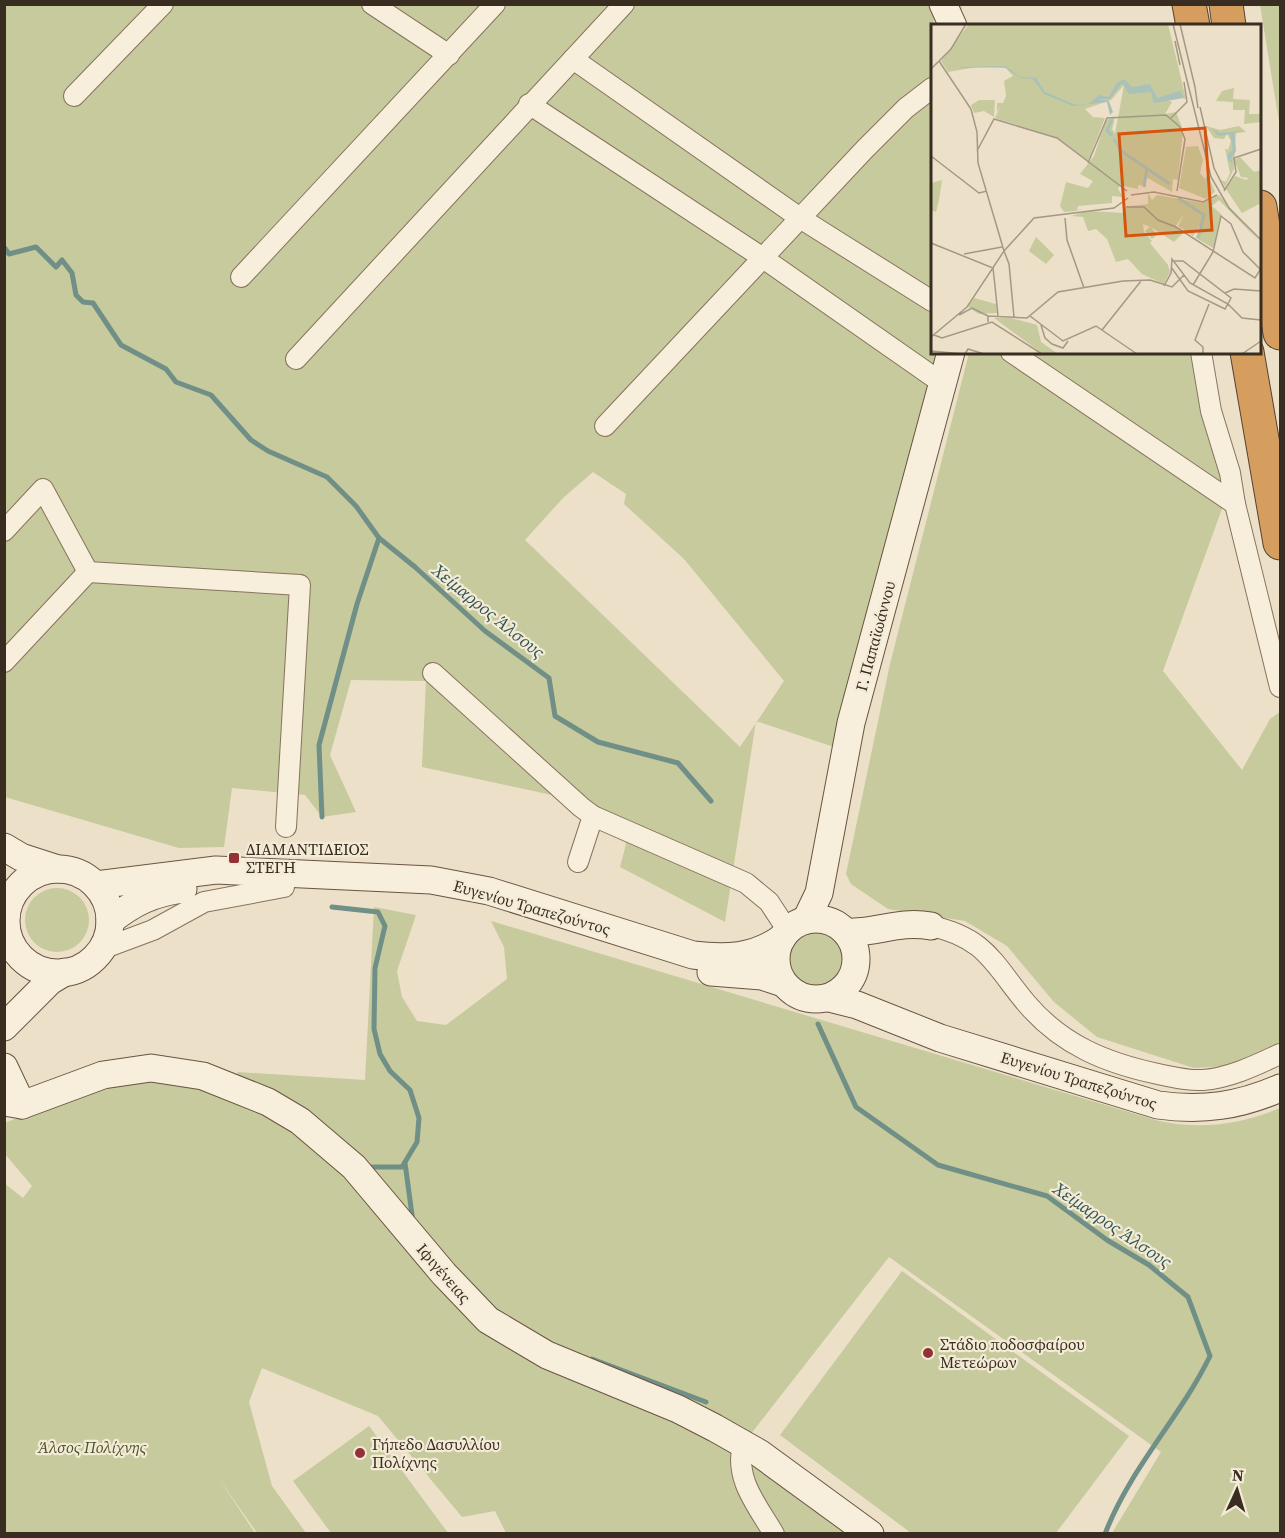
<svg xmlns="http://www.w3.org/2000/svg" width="1285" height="1538" font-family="'Source Serif 4',serif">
	<rect width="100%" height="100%" fill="#ece0c8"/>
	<g fill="#c6ca9c" fill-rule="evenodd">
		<path d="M5,5h956l1,4 -29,12 2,4 -3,1v326l5,1 -103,394 -78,-26 -31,201 -105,-55 6,-23 -14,-28 -19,-12 -171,-37 4,-86 -75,-1 -21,75 26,57 -34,5 -17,-22 -73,-7 -8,59 -45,1 -174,-51zM593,472l33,22 -2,10 60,55 100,122 -44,66 -215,-207 38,-42z"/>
		<path d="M1260,5h20v123z"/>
		<path d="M969,353h226l36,131 -68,187 79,99 28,-51 10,-7v330l-51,24 -35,2 -97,-31 -43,-35 -47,-56 -42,-25 -77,-12 -37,-25 -5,-10 44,-210z"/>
		<circle cx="57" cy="920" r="32"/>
		<path d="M374,907l42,8 -19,56 5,26 15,24 29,4 61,-46 -3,-32 -13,-26 668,200c42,9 82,3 121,-13v425h-168l49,-81 -272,-195 -146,187 -10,10 43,26 74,53h-344l-11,-22 -33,6 -84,-101 -116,-48 -13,34 23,84 34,47h-49l-39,-56 37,56h-250l-1,-350 19,15 9,-12 -27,-32v-31l66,-28 78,-17 74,16 15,-22 127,8z"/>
		<circle cx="816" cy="959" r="29"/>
		<path d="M902,1271l227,165 -73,97h-145l-131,-98z"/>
		<path d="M369,1426l79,107h-117l-38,-52z"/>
	</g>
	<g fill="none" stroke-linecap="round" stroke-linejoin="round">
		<g stroke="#708f86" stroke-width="5">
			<path d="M4,247l5,7 27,-7 20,20 6,-7 10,13 4,22 7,7 10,1 28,42 45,24 10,13 35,13 40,45 17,11 59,26 29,29 23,32 36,29 70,64 64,47 6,38 43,26 80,21 33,38"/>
			<path d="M322,817l-3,-72 38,-141 22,-66"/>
			<path d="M332,907l46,5 7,14 -10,42 -1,61 6,25 10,17 20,19 9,28 -2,24 -15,25h-37"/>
			<path d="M818,1024l38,83 82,58 109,31 60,44 42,25 39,32 22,59c-30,62 -80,112 -105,178"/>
			<path d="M405,1163l8,59"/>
			<path d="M592,1359l114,43"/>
		</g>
		<g stroke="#87735e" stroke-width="22">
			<g id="street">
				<path d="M372,4l77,51"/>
				<path d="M573,59l227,159 132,83"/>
				<path d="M74,96l89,-92"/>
				<path d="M529,104l234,154 179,125"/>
				<path d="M241,277l254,-273"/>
				<path d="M1011,352l224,152"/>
				<path d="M1201,352l10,59 19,62 5,31 45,183"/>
				<path d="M296,359l328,-355"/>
				<path d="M605,426l260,-277 41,-41 26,-20"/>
				<path d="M4,531l39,-42 45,83"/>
				<path d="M88,572l212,13 -14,242"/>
				<path d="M4,662l84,-90"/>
				<path d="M433,673l148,134 12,9 153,67 23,19 19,29"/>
				<path d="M578,862l15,-46"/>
				<path d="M931,926c56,12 63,39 96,78 35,41 79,59 131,70 15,3 29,7 45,6 27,-2 53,-15 77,-26"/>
				<path d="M102,949l51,-19 51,-28 80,-15"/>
				<path d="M743,1444c-9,35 14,61 31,90"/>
			</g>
		</g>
		<g stroke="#695441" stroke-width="29">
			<g id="secondary">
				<path d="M943,4l10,22"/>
				<path d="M4,847l17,10 37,12"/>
				<circle cx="58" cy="921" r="52"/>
				<path d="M96,885l120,-15 215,10 58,11 204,64c33,4 61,3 89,-17"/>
				<circle cx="816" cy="959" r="40"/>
				<path d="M806,920l13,-27 32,-170 100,-371"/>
				<path d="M110,921c24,-19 43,-28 73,-32"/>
				<path d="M846,932c31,2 51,-12 85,-6"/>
				<path d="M711,972l51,4 21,7"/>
				<path d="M829,998l28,7 83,33 218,67c45,6 81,1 122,-17"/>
				<path d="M4,1027l46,-46 15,-9"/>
				<path d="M4,1067l18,38"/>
				<path d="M4,1102l18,3 81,-30 48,-7 52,8 65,26 32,19 54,46 90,107 44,46 59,35 131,54 37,19 44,25 111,81"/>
			</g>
		</g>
		<g stroke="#564132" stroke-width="35">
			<g id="highway">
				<path d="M1189,4l4,22"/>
				<path d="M1226,4l3,22"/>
				<path d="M1260,207l20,126"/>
				<path d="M1247,352l33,191"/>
			</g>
		</g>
		<use href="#street" stroke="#f7eedb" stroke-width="20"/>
		<use href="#secondary" stroke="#f7eedb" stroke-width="27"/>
		<use href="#highway" stroke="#d59e5f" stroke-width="33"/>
	</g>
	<g fill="#933135" stroke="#f4ebd7" stroke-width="2">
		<rect x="228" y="852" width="12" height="12" rx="3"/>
		<circle cx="928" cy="1353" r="6"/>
		<circle cx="360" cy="1453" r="6"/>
	</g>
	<g text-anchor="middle" stroke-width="4.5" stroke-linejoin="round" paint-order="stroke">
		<g font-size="16" fill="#392c21" stroke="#f4ebd7">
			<text transform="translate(875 636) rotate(-75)" y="6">Γ. Παπαϊωάννου</text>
			<text transform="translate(532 907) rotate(16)" y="6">Ευγενίου Τραπεζούντος</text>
			<text transform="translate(1079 1080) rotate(17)" y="6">Ευγενίου Τραπεζούντος</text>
			<text transform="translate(444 1273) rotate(49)" y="6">Ιφιγένειας</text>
		</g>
		<g font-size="16" fill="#392c21" stroke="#f4ebd7" text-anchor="start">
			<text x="246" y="855">ΔΙΑΜΑΝΤΙΔΕΙΟΣ<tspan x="246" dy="18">ΣΤΕΓΗ</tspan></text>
			<text x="940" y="1350">Στάδιο ποδοσφαίρου<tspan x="940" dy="18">Μετεώρων</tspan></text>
			<text x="372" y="1450">Γήπεδο Δασυλλίου<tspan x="372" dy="18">Πολίχνης</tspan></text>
		</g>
		<g font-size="16" font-style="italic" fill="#4a5429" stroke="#f4ebd7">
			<text x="92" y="1453">Άλσος Πολίχνης</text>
		</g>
		<g font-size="18" font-style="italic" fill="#315754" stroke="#f4ebd7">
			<text transform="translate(488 611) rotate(39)" y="6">Χείμαρρος Άλσους</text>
			<text transform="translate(1112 1225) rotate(34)" y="6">Χείμαρρος Άλσους</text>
		</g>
	</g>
	<g transform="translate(931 24)">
		<rect width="330" height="330" fill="#ece0c8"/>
		<path d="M38,0h199l18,75 -13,-4 -9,3 8,4 -7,12 11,-2 7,18 -5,50 -5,-1 -1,13 -26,-15v9l-8,-1v4l-18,-4 -2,4 5,8 -11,-1v7l-34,3 -1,4 7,-1 -9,2 -11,1 -4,-6 6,-24 22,6 5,-7 -13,-7 14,-18 12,-36 9,-3 -3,12 3,5 9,-49 -13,15 -26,9 8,8 12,1 -17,43 -32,-24 -61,-19 6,-13 -4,7v-9h6l3,-7 -2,-15 9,-5 -7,-8 -29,-1 -29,5 -7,-11zM303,64l-1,11 17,1 -1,14h12v8l-17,2 1,-14h-12v-8l-17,-1 6,-10zM48,76h16l-1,17 -10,-6 -10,2 -3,-8zM275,102l14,4 19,-4 7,6 -10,1 -2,36 -9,18 -4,-7 5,2 4,-9 -5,-25 -17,-10 20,12 3,-9 -4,-7 -3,5 -10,-1zM267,122l5,14 -3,13 5,6 3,-4 7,17 -9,7 -27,-11 7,-41zM309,133l14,15 7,-2v33l-19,10 -16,-24 9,-13 11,4 3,-2 -8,-1 -7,-17zM11,156l-3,20 -3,12 -5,-2v-27zM217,169l4,7 5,-5 46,8 16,-8 42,48 -42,-43 -7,6 9,8 -8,34 -17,-10 5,-14 -8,12 -15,-10 6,-12 -9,13 8,6 -9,9 -23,-15 6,8 -5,4 -7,-8 5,-4 -7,-3 1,8 8,9 -2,2 18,22 2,7 -6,12 -22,-10 -14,-15 -12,3 -9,-23 -11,-10 -8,2 -5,-14 -12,-1 17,-5 38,2 -3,-4 7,-3 18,-2zM105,213l18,18 -8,9 -17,-13zM43,274l22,6 1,9 -18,1 -11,-7zM63,294h17l26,7 4,17 17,12h-15z" fill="#c6ca9c"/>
		<path d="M74,42l16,11 15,1 9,14 31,13 13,-1 10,-9 10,2 7,-13 8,-5 8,8 18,-3 7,14 23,-7 4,7 -30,5 -3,-11 -22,2 -7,-11 -12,16h-13l12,2 4,11 -3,3 -3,-13 -34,4 -29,-12 -11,-15 -12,-1 -17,-11 -44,1 -29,14 31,-15zM281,105l8,4 25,-2 -11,2 2,18 -5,7 2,6 -5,-4v-6l5,-4 -3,-16 -12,2z" fill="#a9c1b9"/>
		<path fill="none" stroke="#a9c1b9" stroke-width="3" d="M181,96l-5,10 5,6M183,115l7,12 49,33M213,163l3,-19M247,174l26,17 -6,23"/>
		<path fill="none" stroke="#a49885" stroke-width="1.5" d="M242,0l38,153 18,31 32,32M249,0l15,63M244,17l5,24M0,45l20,-20 15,-25M264,63l3,21M269,83l14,61 11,22M240,94l16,-16 -3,-20M46,127l17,-32 63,19 70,53M0,132l48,37 8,-2M157,139l19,-45 59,-3 14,12 5,12 -8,52M293,167l12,-19 -2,-14 27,-9M200,171l23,-3 49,10 14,-7M195,183h18l14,13 18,7 79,51 5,-8M134,194l2,22 17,48M0,219l62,25 2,18M33,230l38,-7M240,243l17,24 37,18 6,-11 -48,-37h-9M262,261l20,-33 8,-36 10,8 12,28 18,18M64,262l3,30M233,262l7,-13 1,-14 18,24 38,21 14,14 19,2M294,269l9,-4 27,2M28,291l13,-7 16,8M99,292l33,25 33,-15 41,28M83,293l-5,-53 -5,-13 30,-33 80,-10 14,-10M57,298v-6l39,2 31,-26 65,-11 27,-1 22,7 12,-12M110,301l4,13 7,6 11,4 5,-7M171,306l39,-49M3,311l8,3 50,-16 50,32M0,313l36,-30 37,-56 -26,-88 -1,-31 -6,-23 -32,-48M0,327l32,3M34,330l3,-5 16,5M272,330v-7l-8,-7 14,-36M311,330l19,-13"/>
		<path fill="#d6540e" fill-opacity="0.15" stroke="#d6540e" stroke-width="3" d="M274,104l7,102 -86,6 -7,-102z"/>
		<rect width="330" height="330" fill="none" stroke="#392c21" stroke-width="3"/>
	</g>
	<rect width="1285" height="1538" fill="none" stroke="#392c21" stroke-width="12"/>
	<g transform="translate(1237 1490) rotate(4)" stroke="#f4ebd7" stroke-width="4.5" paint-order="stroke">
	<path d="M0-4.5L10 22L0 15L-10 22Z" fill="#392c21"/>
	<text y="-9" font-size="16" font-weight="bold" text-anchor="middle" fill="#392c21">N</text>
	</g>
</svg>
